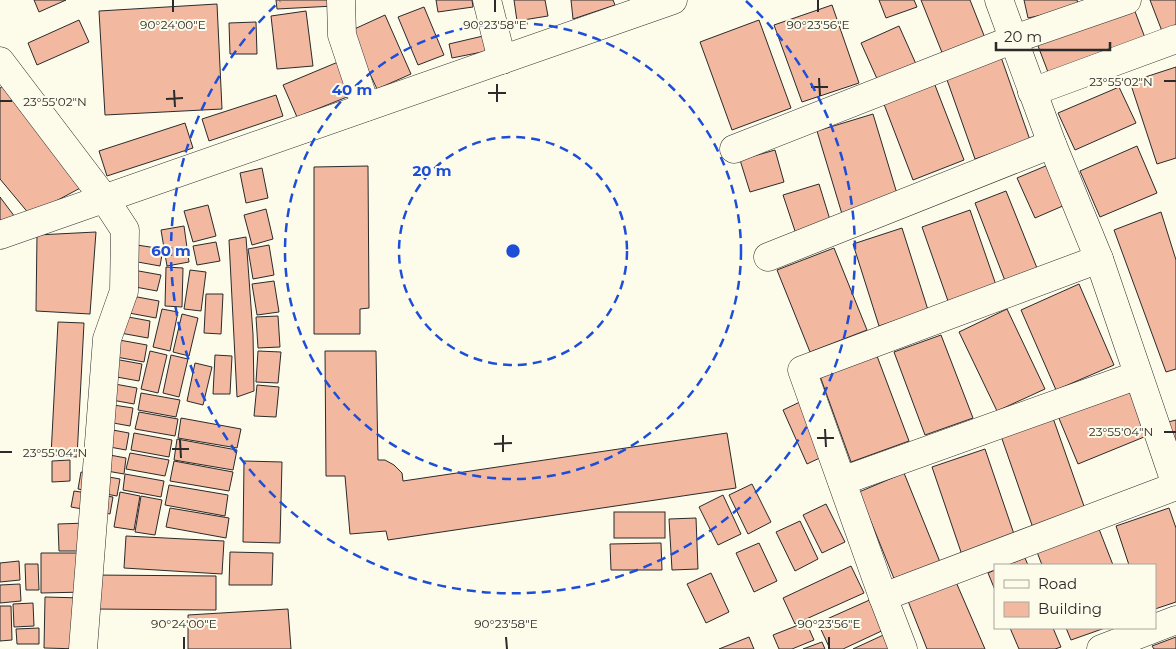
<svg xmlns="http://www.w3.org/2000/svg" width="1176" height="649" font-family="Montserrat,sans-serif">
	<rect width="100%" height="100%" fill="#fdfbea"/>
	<g fill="#f2b8a0" stroke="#2b2b2b">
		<path d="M34,0h32l-27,12z"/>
		<path d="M276,0h57l1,6 -57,3z"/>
		<path d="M436,0h36l1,7 -35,5z"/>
		<path d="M514,0h31l3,16 -31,5z"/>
		<path d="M571,0h42l2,5 -42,14z"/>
		<path d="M879,0h35l3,7 -31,11z"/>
		<path d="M921,0h49l17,43 -42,17z"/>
		<path d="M1024,0h53l2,7 -51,11z"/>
		<path d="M1150,0h26v34l-11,5z"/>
		<path d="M1131,1l16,42 -96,37 -16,-42z"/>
		<path d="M217,4l5,105 -117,6 -6,-104z"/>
		<path d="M832,5l27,78 -57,19 -28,-77z"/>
		<path d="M424,7l20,48 -26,10 -20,-48z"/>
		<path d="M306,11l7,55 -36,3 -6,-53z"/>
		<path d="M385,15l26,59 -34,15 -27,-58z"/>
		<path d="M79,20l10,22 -52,23 -9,-22z"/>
		<path d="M759,20l32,88 -59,22 -32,-88z"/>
		<path d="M256,22l1,32h-27l-1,-31z"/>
		<path d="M899,26l17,38 -38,17 -17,-38z"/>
		<path d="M483,36l4,15 -35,7 -3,-14z"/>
		<path d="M1001,57l29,83 -55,19 -29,-82z"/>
		<path d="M338,62l14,33 -55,22 -14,-32z"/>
		<path d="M1176,67v91l-19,6 -27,-82z"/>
		<path d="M933,80l31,80 -51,20 -31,-81z"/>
		<path d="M6,84l78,102 -54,29 -30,-36v-91z"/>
		<path d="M1119,87l17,36 -61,27 -17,-37z"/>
		<path d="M276,95l7,21 -74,25 -7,-22z"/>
		<path d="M873,114l25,83 -56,17 -25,-83z"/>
		<path d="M185,123l8,25 -86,28 -8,-25z"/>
		<path d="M1137,146l20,47 -57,24 -20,-46z"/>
		<path d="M775,150l9,32 -34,10 -10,-32z"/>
		<path d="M1048,165l17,40 -30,13 -18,-40z"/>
		<path d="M368,166l1,142 -9,1v25h-46v-167z"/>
		<path d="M262,168l6,30 -22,5 -6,-30z"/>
		<path d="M819,184l12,39 -35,11 -13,-39z"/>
		<path d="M1006,191l33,82 -32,13 -32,-83z"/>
		<path d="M0,197l15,20 -15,5z"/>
		<path d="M208,205l8,31 -23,6 -9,-31z"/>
		<path d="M266,209l7,30 -21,6 -8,-30z"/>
		<path d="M970,210l26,75 -48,16 -26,-74z"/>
		<path d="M1161,212l15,48v109l-10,3 -52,-142z"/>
		<path d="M184,226l5,36 -22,4 -6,-36z"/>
		<path d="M902,228l26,82 -49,16 -26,-82z"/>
		<path d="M96,232l-6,82 -54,-3 1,-76z"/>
		<path d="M246,237l7,97 1,57 -17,6 -8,-157z"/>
		<path d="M216,242l4,19 -23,4 -4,-19z"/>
		<path d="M124,243l39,6 -3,17 -39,-7z"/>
		<path d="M269,245l5,30 -21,4 -5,-30z"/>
		<path d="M834,248l33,82 -57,22 -33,-82z"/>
		<path d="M166,267l17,1 -1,39 -17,-1z"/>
		<path d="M122,268l39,7 -4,16 -38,-7z"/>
		<path d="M190,270l16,2 -5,39 -17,-2z"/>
		<path d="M274,281l5,31 -22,3 -5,-31z"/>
		<path d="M1079,284l35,81 -58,25 -35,-80z"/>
		<path d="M121,294l38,7 -3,17 -38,-7z"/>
		<path d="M206,294h17l-2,40 -17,-1z"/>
		<path d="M162,309l16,3 -8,39 -17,-4z"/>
		<path d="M1007,309l38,80 -48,22 -38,-79z"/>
		<path d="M112,314l38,7 -2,17 -39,-7z"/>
		<path d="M182,314l16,4 -9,38 -16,-4z"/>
		<path d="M278,316l2,31 -22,1 -2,-31z"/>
		<path d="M58,322l26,1 -7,134 -26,-2z"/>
		<path d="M941,335l32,83 -48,17 -31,-83z"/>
		<path d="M108,338l39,7 -3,17 -39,-7z"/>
		<path d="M150,351l17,4 -9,38 -17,-4z"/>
		<path d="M258,351l23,1 -3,31 -22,-1z"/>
		<path d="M325,351h51l2,109h7l9,5 8,8 1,8 324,-48 9,55 -348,52 -2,-9 -36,3 -5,-58h-19z"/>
		<path d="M171,355l17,4 -9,38 -16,-4z"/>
		<path d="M215,355l17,1 -2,38h-17z"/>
		<path d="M877,356l32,85 -58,21 -31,-86z"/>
		<path d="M103,357l39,7 -3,17 -39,-7z"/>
		<path d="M195,363l17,4 -9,38 -16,-4z"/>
		<path d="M98,381l39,7 -3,16 -39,-7z"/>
		<path d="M257,385l22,2 -3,30 -22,-1z"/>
		<path d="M1129,387l20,48 -71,29 -20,-48z"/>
		<path d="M141,393l39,7 -4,17 -38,-7z"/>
		<path d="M802,401l24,54 -19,9 -24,-54z"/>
		<path d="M94,402l39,6 -3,18 -39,-7z"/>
		<path d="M139,412l39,7 -3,17 -40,-7z"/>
		<path d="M181,418l60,11 -4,19 -59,-10z"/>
		<path d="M1053,418l32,91 -52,19 -32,-92z"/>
		<path d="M1176,420v28l-8,-26z"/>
		<path d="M91,426l38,7 -3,17 -38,-7z"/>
		<path d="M134,433l38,7 -3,17 -38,-7z"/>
		<path d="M177,439l60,11 -4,20 -59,-10z"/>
		<path d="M985,449l30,88 -53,18 -30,-88z"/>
		<path d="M88,451l38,7 -2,16 -40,-7z"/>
		<path d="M130,453l39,7 -4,16 -39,-7z"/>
		<path d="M70,460v21l-18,1v-21z"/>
		<path d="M174,461l59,11 -4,19 -59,-10z"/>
		<path d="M244,461l38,1 -2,81 -37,-1z"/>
		<path d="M81,472l39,7 -3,17 -39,-7z"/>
		<path d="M904,473l36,89 -45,19 -36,-89z"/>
		<path d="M125,474l39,7 -3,16 -38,-7z"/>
		<path d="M752,484l19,38 -23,12 -19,-39z"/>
		<path d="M169,485l59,10 -3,21 -60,-11z"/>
		<path d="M74,491l39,6 -3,17 -39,-7z"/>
		<path d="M120,492l20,4 -6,34 -20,-3z"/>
		<path d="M723,495l18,39 -23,11 -19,-38z"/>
		<path d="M141,496l21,4 -7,35 -20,-3z"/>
		<path d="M826,504l19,38 -23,11 -19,-38z"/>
		<path d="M170,508l59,10 -3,20 -60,-11z"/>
		<path d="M1169,508l7,20v74l-21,7v-44h-26l-13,-39z"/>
		<rect x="614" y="512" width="51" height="26"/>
		<path d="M696,518l2,51 -26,1 -3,-51z"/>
		<path d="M800,521l18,38 -23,12 -19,-39z"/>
		<path d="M87,523v28h-28l-1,-27z"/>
		<path d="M1099,529l14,36h-71l-5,-13z"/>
		<path d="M126,536l98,5 -2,33 -98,-6z"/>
		<path d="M661,543l1,27h-51l-1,-26z"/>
		<path d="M759,543l18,38 -23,11 -18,-39z"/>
		<path d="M230,552l43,1 -1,32h-43z"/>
		<path d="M41,553h45v39l-45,1z"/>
		<path d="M1025,558l3,7h-21z"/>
		<path d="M19,561l1,19 -20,2v-19z"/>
		<path d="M25,564h13l1,26h-13z"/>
		<path d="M851,566l13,27 -69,31 -12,-26z"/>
		<path d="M995,570v20l-7,-17z"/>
		<path d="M711,573l18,39 -23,11 -19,-39z"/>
		<path d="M93,575l123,1v34l-124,-1z"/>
		<path d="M956,582l29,67h-58l-19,-48z"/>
		<path d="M20,584l1,17 -21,2v-18z"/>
		<path d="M45,597l38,1 -2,51 -37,-1z"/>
		<path d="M874,598l14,30 -45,21h-13l-12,-26z"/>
		<path d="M33,603l1,23 -20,1 -1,-23z"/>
		<path d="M0,606h11l1,34 -12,1z"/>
		<path d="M288,609l3,40h-103v-34z"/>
		<path d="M806,622l8,18 -22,9h-13l-6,-14z"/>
		<path d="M39,628v16h-22l-1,-15z"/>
		<path d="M1010,628h43l8,19 -6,2h-36z"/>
		<path d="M1066,628h39l-34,12z"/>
		<path d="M892,631l7,18h-46z"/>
		<path d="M749,637l5,12h-35z"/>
		<path d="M1176,637v12h-22l-2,-3z"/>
		<path d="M822,642l3,7h-22z"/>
	</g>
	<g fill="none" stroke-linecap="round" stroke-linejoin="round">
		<g stroke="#2b2b2b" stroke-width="29">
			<g id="street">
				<path d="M341,0l1,35 24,72"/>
				<path d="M487,0l15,60"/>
				<path d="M999,0l53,144 47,115"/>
				<path d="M0,61l104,137 21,32 -1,61 -17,48 -24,310"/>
				<path d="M1032,92l144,-53"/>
				<path d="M734,149l280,-110 113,-39"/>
				<path d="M0,235l673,-235"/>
				<path d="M768,257l284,-113"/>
				<path d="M842,481l296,-106"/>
				<path d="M883,597l293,-111"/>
				<path d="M903,649l-20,-52 -81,-227 297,-111 77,226"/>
				<path d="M1101,649l75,-29"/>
			</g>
		</g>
		<use href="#street" stroke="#fdfbea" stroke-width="28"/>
	</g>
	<path fill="none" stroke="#2b2b2b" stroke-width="2" d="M173,0v12M495,0v12M818,0v12M819,78l1,18M1164,81h12M497,84v18M811,87h17M174,90l1,17M488,93h18M166,99l17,-1M0,101h12M825,429l1,18M1164,432h12M503,435v17M817,438h17M180,440l1,18M494,444l18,-1M172,449h17M0,452h12M184,637v12M506,637l1,12M829,637v12"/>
	<g fill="none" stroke="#1d4ed8" stroke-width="2.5" stroke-dasharray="9 6">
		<circle cx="513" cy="251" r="114"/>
		<circle cx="513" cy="251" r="228"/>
		<path d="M746 1A342 342 0 1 1 280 1"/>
	</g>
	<g font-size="12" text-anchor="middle" fill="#2b2b2b" stroke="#fdfbea" stroke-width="4" stroke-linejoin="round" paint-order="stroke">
		<text x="173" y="29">90°24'00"E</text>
		<text x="495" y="29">90°23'58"E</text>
		<text x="818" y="29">90°23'56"E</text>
		<text x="1121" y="86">23°55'02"N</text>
		<text x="55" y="106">23°55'02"N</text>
		<text x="1121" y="436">23°55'04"N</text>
		<text x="55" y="457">23°55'04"N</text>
		<text x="184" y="628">90°24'00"E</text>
		<text x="506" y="628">90°23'58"E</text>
		<text x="829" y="628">90°23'56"E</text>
	</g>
	<circle cx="513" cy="251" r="8" fill="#1d4ed8" stroke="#fdfbea" stroke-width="2.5"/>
	<g font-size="15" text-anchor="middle" font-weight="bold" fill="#1d4ed8" stroke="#fdfbea" stroke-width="4" stroke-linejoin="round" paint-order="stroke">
		<text x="352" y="95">40 m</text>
		<text x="432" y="176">20 m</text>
		<text x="171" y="256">60 m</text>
	</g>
	<rect x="994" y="564" width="162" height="65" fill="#fdfbea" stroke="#a9a89e"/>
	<rect x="1004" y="580" width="25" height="8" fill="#fdfbea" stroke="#a9a89e"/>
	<text x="1038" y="589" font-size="15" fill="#2b2b2b">Road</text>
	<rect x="1004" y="602" width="25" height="15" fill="#f2b8a0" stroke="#a9a89e"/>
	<text x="1038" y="614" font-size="15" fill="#2b2b2b">Building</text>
	<path d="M996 42v8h114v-8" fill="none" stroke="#2b2b2b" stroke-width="2.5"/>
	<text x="1004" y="42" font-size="15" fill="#2b2b2b" stroke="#fdfbea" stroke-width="4" paint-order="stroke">20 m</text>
</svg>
